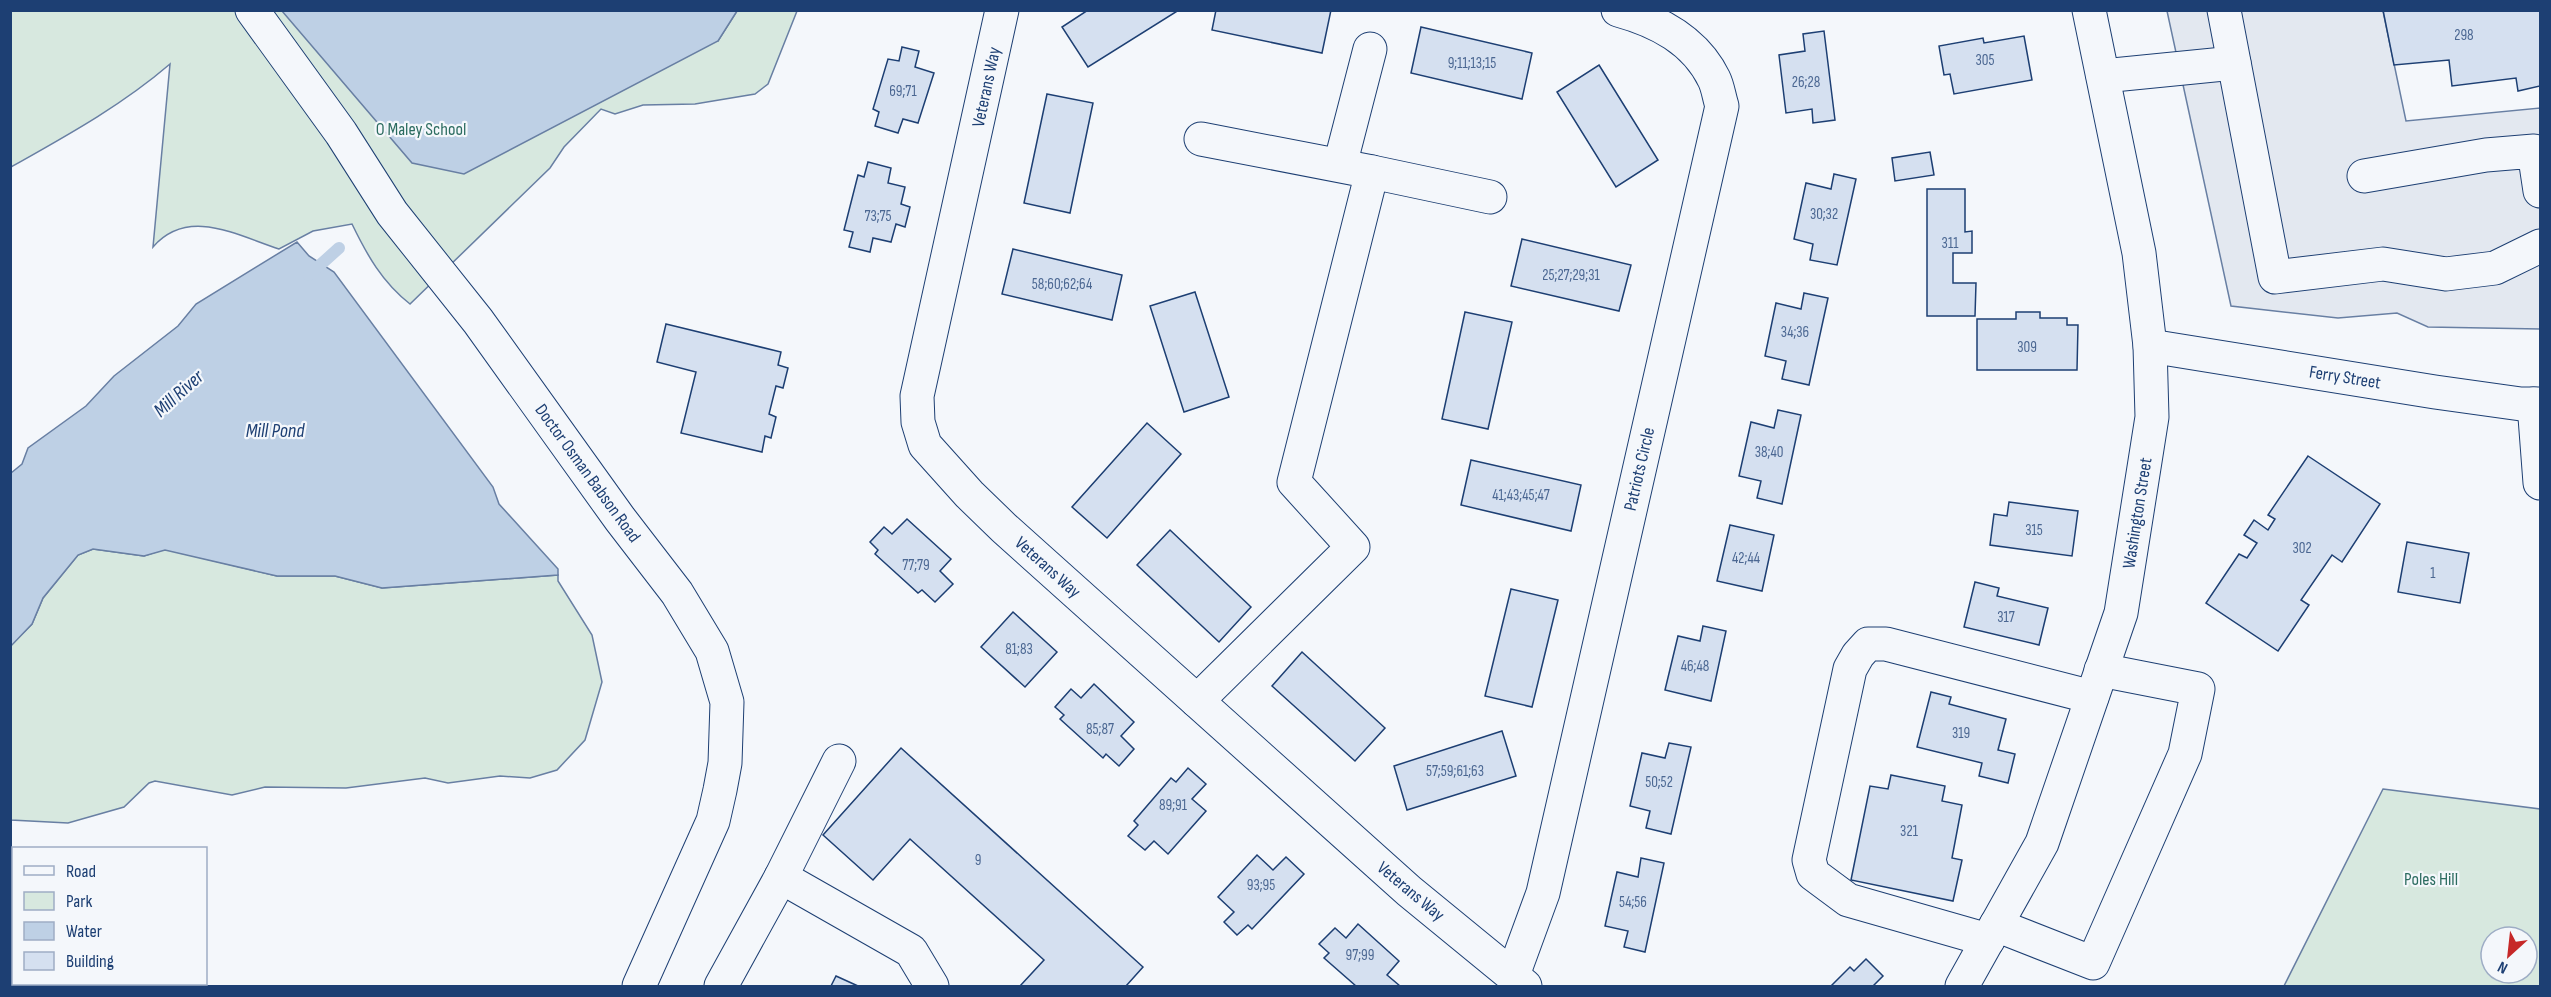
<svg xmlns="http://www.w3.org/2000/svg" width="2551" height="997" font-family="'Sofia Sans Condensed',sans-serif">
	<rect width="100%" height="100%" fill="#f4f7fb"/>
	<g fill="#d7e8df" stroke="#687fa3" stroke-width="1.5" fill-rule="evenodd">
		<path d="M11,11h646l61,30 19,-30h60l-29,73 -13,10 -60,10 -52,1 -28,9 -14,-5 -37,38 -14,21 -140,136c-28,-22 -43,-49 -58,-80l-39,7 -34,18c-43,-14 -91,-42 -126,-2l17,-183c-49,42 -104,72 -159,103z"/>
		<path d="M93,549l51,7 21,-7 112,27h58l47,12 176,-13v6l34,54 10,47 -17,58 -28,30 -27,8 -30,-2 -52,7 -23,-5 -79,10 -81,-1 -33,8 -77,-14 -6,2 -25,24 -56,16 -57,-3 -1,-174 22,-22 11,-26 35,-43z"/>
		<path d="M2383,789l157,20v177h-256zM2491,937h36v36h-36z"/>
	</g>
	<path fill="#e3e8f0" stroke="#687fa3" stroke-width="1.5" d="M2167,11h216l23,110 134,-13v221l-112,-2 -31,-14 -59,5 -107,-12z"/>
	<g fill="#bed0e5" stroke="#687fa3" stroke-width="1.5">
		<path d="M282,11h455l-19,30 -254,133 -52,-11z"/>
		<path d="M297,242l12,14 25,16 159,215 6,17 59,65v6l-176,13 -47,-12h-58l-112,-26 -21,6 -51,-7 -15,6 -35,43 -11,26 -21,22v-173l11,-9 6,-16 58,-42 28,-30 64,-50 18,-22z"/>
	</g>
	<g fill="none" stroke-linecap="round" stroke-linejoin="round">
		<path stroke="#bed0e5" stroke-width="12" d="M309,275l30,-27"/>
	</g>
	<g fill="#d5e0f0" stroke="#1d3f73" stroke-width="1.5">
		<path d="M1088,10h91l-91,57 -26,-40z"/>
		<path d="M1216,10h115l-9,43 -110,-23z"/>
		<path d="M2383,10h157v76l-22,5 -2,-13 -64,8 -3,-26 -55,5z"/>
		<path d="M1421,27l111,26 -10,46 -111,-26z"/>
		<path d="M1824,31l11,89 -22,3 -1,-14 -26,4 -7,-58 26,-4 -2,-17z"/>
		<path d="M2024,36l8,44 -78,14 -4,-20 -6,1 -5,-29 44,-8 1,5z"/>
		<path d="M902,47l17,4 -4,16 19,6 -16,50 -15,-4 -5,14 -23,-7 4,-14 -6,-3 15,-50 11,2z"/>
		<path d="M1599,65l59,95 -42,27 -59,-95z"/>
		<path d="M1047,94l46,9 -23,110 -46,-10z"/>
		<path d="M1930,152l4,23 -39,6 -3,-23z"/>
		<path d="M868,162l23,6 -3,15 17,4 -4,17 9,3 -5,20 -9,-3 -5,18 -18,-4 -3,14 -21,-5 4,-15 -9,-2 14,-55 6,2z"/>
		<path d="M1834,174l22,5 -19,86 -27,-5 3,-16 -19,-5 12,-56 25,6z"/>
		<path d="M1927,189h38v43l7,-1v22h-19v30h23l-1,33h-48z"/>
		<path d="M1522,239l109,26 -12,46 -108,-25z"/>
		<path d="M1013,249l109,26 -10,45 -110,-26z"/>
		<path d="M1195,292l34,105 -45,15 -34,-106z"/>
		<path d="M1804,293l24,5 -19,87 -27,-6 4,-18 -21,-5 11,-53 25,6z"/>
		<path d="M1465,312l47,10 -24,107 -46,-10z"/>
		<path d="M2016,312h24v6h27v7h11l-1,45h-100v-51h39z"/>
		<path d="M666,324l115,28 -3,13 10,3 -5,20 -7,-2 -7,28 7,3 -5,21 -6,-2 -3,16 -81,-19 15,-61 -39,-10z"/>
		<path d="M1778,410l23,5 -19,89 -25,-6 4,-17 -22,-5 12,-54 23,6z"/>
		<path d="M1147,423l34,31 -74,84 -35,-31z"/>
		<path d="M2308,456l72,48 -38,58 -10,-7 -31,45 8,5 -31,46 -72,-48 33,-49 8,4 10,-15 -13,-8 10,-15 14,10 7,-11 -7,-4z"/>
		<path d="M1471,460l110,25 -10,46 -110,-26z"/>
		<path d="M2009,502l69,9 -6,45 -82,-11 4,-31 13,2z"/>
		<path d="M907,519l44,40 -11,12 13,13 -18,18 -13,-12 -4,3 -43,-39 3,-4 -8,-8 14,-15 8,7z"/>
		<path d="M1730,525l44,10 -12,56 -45,-10z"/>
		<path d="M1170,530l81,77 -32,35 -82,-77z"/>
		<path d="M2407,542l62,11 -9,50 -62,-11z"/>
		<path d="M1975,582l24,6 -2,8 51,12 -9,37 -75,-18z"/>
		<path d="M1511,589l47,11 -26,107 -47,-11z"/>
		<path d="M1013,612l44,40 -32,35 -44,-40z"/>
		<path d="M1703,626l23,5 -15,70 -46,-11 13,-54 22,5z"/>
		<path d="M1302,652l83,76 -30,33 -83,-75z"/>
		<path d="M1094,684l40,38 -13,14 13,13 -15,17 -13,-12 -3,4 -43,-39 4,-4 -9,-8 16,-18 10,9z"/>
		<path d="M1931,692l20,5 -2,7 57,15 -8,31 17,4 -7,29 -29,-7 3,-13 -65,-16z"/>
		<path d="M1502,731l14,45 -109,34 -13,-44z"/>
		<path d="M1669,743l22,4 -20,87 -25,-6 4,-17 -20,-5 12,-53 23,5z"/>
		<path d="M901,748l242,219 -17,19h-106l24,-26 -134,-121 -37,41 -50,-45z"/>
		<path d="M1188,768l18,16 -14,15 14,12 -38,43 -14,-13 -9,9 -17,-14 10,-11 -4,-4 37,-43 5,4z"/>
		<path d="M1891,775l54,11 -3,15 20,4 -10,53 10,2 -9,41 -102,-21 19,-94 18,3z"/>
		<path d="M1257,855l16,15 13,-13 18,17 -52,55 -4,-4 -11,10 -13,-13 10,-10 -16,-15z"/>
		<path d="M1641,858l23,5 -19,89 -21,-5 4,-16 -23,-5 12,-54 21,5z"/>
		<path d="M1358,924l41,37 -12,14 13,11h-44l-32,-28 5,-5 -10,-9 16,-16 11,10z"/>
		<path d="M1866,959l17,17 -10,10h-42l19,-19 4,4z"/>
		<path d="M836,976l22,10h-27z"/>
	</g>
	<g fill="none" stroke-linecap="round" stroke-linejoin="round">
		<g stroke="#1d3f73" stroke-width="35">
			<g id="minor">
				<path d="M252,10l89,123 51,80 86,108 142,198 57,74 35,58 15,51 -2,61 -5,27 -7,31 -74,165"/>
				<path d="M1002,10l-85,386 1,26 7,23 44,49 35,34 405,363 116,95"/>
				<path d="M2224,10l51,267 108,-13 63,10 49,-6 45,-22"/>
				<path d="M2103,76l131,-13"/>
				<path d="M1340,165l30,-116"/>
				<path d="M1372,172l118,25"/>
				<path d="M2364,176l122,-21 48,-4 6,40"/>
				<path d="M2150,346l285,46 86,12h19"/>
				<path d="M2534,404l6,79"/>
				<path d="M1197,701l156,-154 -59,-65 78,-310 -171,-33"/>
				<path d="M781,877l130,74 21,35"/>
				<path d="M1996,925l97,38 92,-209 13,-65 -97,-19"/>
				<path d="M1988,940l-140,-40 -35,-26 -4,-14 41,-191 8,-14 10,-11h18l206,53"/>
				<path d="M1513,975l30,-82 179,-787c-3,-9 -4,-19 -8,-27 -19,-39 -56,-58 -96,-69"/>
				<path d="M721,986l60,-109 58,-116"/>
			</g>
		</g>
		<g stroke="#1d3f73" stroke-width="35">
			<path id="major" d="M1962,986l80,-143 79,-230 31,-196 -2,-71 -11,-93 -50,-243"/>
		</g>
		<use href="#minor" stroke="#f4f7fb" stroke-width="33"/>
		<use href="#major" stroke="#f4f7fb" stroke-width="33"/>
	</g>
	<g text-anchor="middle" stroke-width="4.5" stroke-linejoin="round" paint-order="stroke">
		<g font-size="15" fill="#4b6792">
			<text x="2464" y="40">298</text>
			<text x="1985" y="65">305</text>
			<text x="1472" y="68">9;11;13;15</text>
			<text x="1806" y="87">26;28</text>
			<text x="903" y="96">69;71</text>
			<text x="1824" y="219">30;32</text>
			<text x="878" y="221">73;75</text>
			<text x="1950" y="248">311</text>
			<text x="1571" y="280">25;27;29;31</text>
			<text x="1062" y="289">58;60;62;64</text>
			<text x="1795" y="337">34;36</text>
			<text x="2027" y="352">309</text>
			<text x="1769" y="457">38;40</text>
			<text x="1521" y="500">41;43;45;47</text>
			<text x="2034" y="535">315</text>
			<text x="2302" y="553">302</text>
			<text x="1746" y="563">42;44</text>
			<text x="916" y="570">77;79</text>
			<text x="2433" y="578">1</text>
			<text x="2006" y="622">317</text>
			<text x="1019" y="654">81;83</text>
			<text x="1695" y="671">46;48</text>
			<text x="1100" y="734">85;87</text>
			<text x="1961" y="738">319</text>
			<text x="1455" y="776">57;59;61;63</text>
			<text x="1659" y="787">50;52</text>
			<text x="1173" y="810">89;91</text>
			<text x="1909" y="836">321</text>
			<text x="978" y="865">9</text>
			<text x="1261" y="890">93;95</text>
			<text x="1633" y="907">54;56</text>
			<text x="1360" y="960">97;99</text>
		</g>
		<g font-size="18" fill="#1d3f73" stroke="#f4f7fb">
			<text transform="translate(986 87) rotate(-78)" y="6">Veterans Way</text>
			<text transform="translate(2345 377) rotate(9)" y="6">Ferry Street</text>
			<text transform="translate(1639 469) rotate(-77)" y="6">Patriots Circle</text>
			<text transform="translate(588 473) rotate(54)" y="6">Doctor Osman Babson Road</text>
			<text transform="translate(2137 513) rotate(-81)" y="6">Washington Street</text>
			<text transform="translate(1048 567) rotate(42)" y="6">Veterans Way</text>
			<text transform="translate(1411 891) rotate(40)" y="6">Veterans Way</text>
		</g>
		<g font-size="18" fill="#2c6c60" stroke="#f4f7fb">
			<text x="421" y="135">O Maley School</text>
			<text x="2431" y="885">Poles Hill</text>
		</g>
		<g font-size="20" font-style="italic" fill="#1d3f73" stroke="#f4f7fb">
			<text transform="translate(178 393) rotate(-42)" y="7">Mill River</text>
			<text x="275" y="437">Mill Pond</text>
		</g>
	</g>
	<rect width="2551" height="997" fill="none" stroke="#1d3f73" stroke-width="24"/>
	<rect x="12" y="847" width="195" height="138" fill="#f4f7fb" stroke="#9eadc5" stroke-width="1.5"/>
	<rect x="24" y="866" width="30" height="9" fill="#f4f7fb" stroke="#9eadc5" stroke-width="1.5"/>
	<text x="66" y="877" font-size="18" fill="#1d3f73">Road</text>
	<rect x="24" y="892" width="30" height="18" fill="#d7e8df" stroke="#9eadc5" stroke-width="1.5"/>
	<text x="66" y="907" font-size="18" fill="#1d3f73">Park</text>
	<rect x="24" y="922" width="30" height="18" fill="#bed0e5" stroke="#9eadc5" stroke-width="1.5"/>
	<text x="66" y="937" font-size="18" fill="#1d3f73">Water</text>
	<rect x="24" y="952" width="30" height="18" fill="#d5e0f0" stroke="#9eadc5" stroke-width="1.5"/>
	<text x="66" y="967" font-size="18" fill="#1d3f73">Building</text>
	<g transform="translate(2509 955) rotate(207)"><circle r="28" fill="#f4f7fb" stroke="#9eadc5" stroke-width="1.5"/>
	<path d="M0-4.5L10 22L0 15L-10 22Z" fill="#c62828"/>
	<text y="-9" font-size="16" font-weight="bold" text-anchor="middle" fill="#1d3f73">N</text>
	</g>
</svg>
